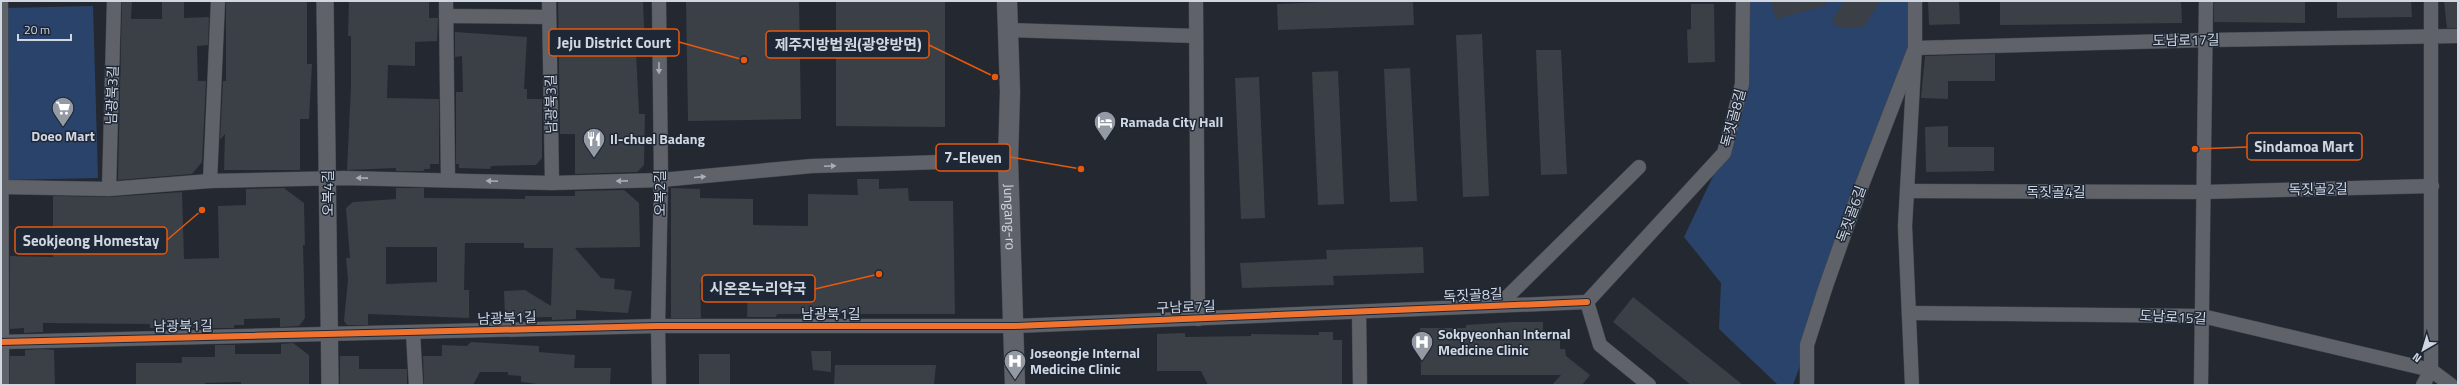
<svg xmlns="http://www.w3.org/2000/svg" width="2459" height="386" font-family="'Titillium Web','Noto Sans KR',sans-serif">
	<rect width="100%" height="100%" fill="#242830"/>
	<g fill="#2a436b">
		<path d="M1743,1h172v47l-122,337h-15l-59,-56 2,-46 -37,-46 40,-84 18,-69z"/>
		<path d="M93,6l5,172 -90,2 -4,-172z"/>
	</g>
	<g fill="#3b3f46" fill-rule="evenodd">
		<path d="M122,1h10l-1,18h31v-18h22v17l25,-1 -1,28 -11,1 1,35h8l-4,81 -10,12 -74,6z"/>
		<path d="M226,1h81v63h5l-3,55h-9v51h-76l1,-36 -5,6 3,-59h3z"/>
		<path d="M349,1h80v17h9l-1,23 -22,1v24l-27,-1 -1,33 52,1v65h-9v5h-6v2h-28v-3l-49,2 4,-84v-50h-3z"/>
		<path d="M558,1h85l2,51h-9l3,62h6l-1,51 -7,7 -62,2v-40h-15z"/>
		<path d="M686,1h113l2,118 -113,2z"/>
		<path d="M836,1h109v126l-109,-1z"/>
		<path d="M1349,1h64l1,24 -136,5 -1,-26z"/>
		<path d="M1771,1h55l1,4 -51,14z"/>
		<path d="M1844,1h36l-17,27h-22l-8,-5v-5z"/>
		<path d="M1928,1h31l1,23 -31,1z"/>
		<path d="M2000,1h181l1,22 -182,2z"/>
		<path d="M2214,1h91v22l-91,-1z"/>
		<path d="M2337,1h74l1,16 -75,1z"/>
		<path d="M2444,1h14v27h-11z"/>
		<path d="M1691,4h23l1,58 -27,1 -1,-33 4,-1z"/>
		<path d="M455,32l72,5 -3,52h3v10h15v59l-6,7 -45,1 -1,3 -31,-1v-4h-3v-72h7l-1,-36 -7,1z"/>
		<path d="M1482,34l7,162 -26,1 -7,-162z"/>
		<path d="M1536,50h25l6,124 -26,1z"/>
		<path d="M1995,54v27h-47v18l-27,-1 4,-42z"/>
		<path d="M1410,68l7,133 -27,1 -6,-133z"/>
		<path d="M1338,71l6,133 -26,1 -6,-133z"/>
		<path d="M1259,77l6,141 -24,1 -6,-141z"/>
		<path d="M1948,126v21h46v24l-68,1 -1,-45z"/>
		<path d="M857,179h22v10l29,-1 1,13h44l2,113h-178l-1,3h-29l1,-36 -48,2 1,35h-30v-130l29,1v9l53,1v26l55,1v-32l50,1z"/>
		<path d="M284,188l20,15 1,42h-2l2,73 -6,8 -19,1v-9l-36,1v6h-10v3h-84v-4l-107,-1v9l-19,1v-5l-14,1v-73l43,1v-61l57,1 72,-5 2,67 35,-1 -1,-52 28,-1v-16z"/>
		<path d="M396,188h28v10l101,1v-3h50v-5l49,-1 15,13 1,44 -65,1 26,30 14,1 -1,10 18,2 -4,22 -52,-3v9l-24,1v-3l-47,1 -1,-27 21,-1 26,16 2,-58h-29v-5h-59l-1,47h5v28l-101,-4v11h-21l-3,-4 4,-41 -2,-22h4l-4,-50 7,-6 43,-3zM386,247h51v35l-51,2z"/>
		<path d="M1423,247l1,26 -91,3 1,9 -92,3 -2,-25 87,-4 -1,-9z"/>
		<path d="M1633,297l110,88h-52l-78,-63z"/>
		<path d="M1512,322h31v10h17v17h5l1,7 24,19 -8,10h-30l9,-10h-140l-1,-47h46v-3z"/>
		<path d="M1319,332h14v8h9v45h-134l-7,-14h-44v-37l28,-1v4l66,-1v-2l68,1z"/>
		<path d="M471,342l68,4v6l36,3 -1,13h37l-1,17h-64l-25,-3v-6l-13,-1v-3h-28l-7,13h-49l-1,-29h19v-11l25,1z"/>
		<path d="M293,343l16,12v30h-68v-3l-36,1v2h-69v-22h46v-6h33v-12h20v9h46v-10z"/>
		<path d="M44,349l10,1 1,35h-45v-29h15v-6z"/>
		<path d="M811,351h20v21l-18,-2z"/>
		<rect x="699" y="354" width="31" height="31"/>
		<path d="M340,356h19v13h48v16h-67z"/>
		<path d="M835,365h101l-2,20h-100z"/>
	</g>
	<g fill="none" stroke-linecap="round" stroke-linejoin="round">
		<g stroke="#41454c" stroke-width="15">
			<g id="minor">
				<path d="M1,1l1,384"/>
				<path d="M446,1l2,179"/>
				<path d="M549,1l3,182"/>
				<path d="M659,1l2,179 -3,146 1,59"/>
				<path d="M1196,1l2,318"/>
				<path d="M446,16l103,1"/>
				<path d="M1007,30l189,6"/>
				<path d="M210,181l8,-180"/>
				<path d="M1,187l108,2 101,-8 134,-3 208,5 109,-3 151,-14 196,-6"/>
				<path d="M109,189l5,-188"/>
				<path d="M1907,191l297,1 228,-6"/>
				<path d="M1499,305l140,-138"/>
				<path d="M1359,312l1,73"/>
				<path d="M1909,313l293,3 229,54 20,15"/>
				<path d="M413,333l3,52"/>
				<path d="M1,342l657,-16h356l573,-24"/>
				<path d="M1649,385l-49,-40 -13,-43 137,-149 18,-69 1,-83"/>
				<path d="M1807,385v-40l19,-59 31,-88 58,-150 292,-8 251,-4"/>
				<path d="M1912,385l-7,-159 10,-178v-47"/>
				<path d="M2201,385l5,-384"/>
				<path d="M2423,385l8,-15v-369"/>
			</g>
		</g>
		<g stroke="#41454c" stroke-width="18">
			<path id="tertiary" d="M325,1l5,384"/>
		</g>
		<g stroke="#41454c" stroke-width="21">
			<g id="secondary">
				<path id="s1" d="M1007,1l3,91 -2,68 7,225"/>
			</g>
		</g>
		<use href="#minor" stroke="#5f6369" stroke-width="14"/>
		<use href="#tertiary" stroke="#5f6369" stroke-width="17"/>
		<use href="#secondary" stroke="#5f6369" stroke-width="20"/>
		<g stroke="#1e2736" stroke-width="8">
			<path id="cycleway" d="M1,342l657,-16h356l573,-24"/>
		</g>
		<use href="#cycleway" stroke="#ef722f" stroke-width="6"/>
	</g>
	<defs><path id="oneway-solid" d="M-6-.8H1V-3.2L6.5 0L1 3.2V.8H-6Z"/></defs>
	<g fill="#a9aeb7">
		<use href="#oneway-solid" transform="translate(659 68) rotate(90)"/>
		<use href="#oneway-solid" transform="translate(830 166) rotate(-2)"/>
		<use href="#oneway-solid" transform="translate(700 177) rotate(-5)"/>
		<use href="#oneway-solid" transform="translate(362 178) rotate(-179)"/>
		<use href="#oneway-solid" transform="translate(492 181) rotate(-178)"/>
		<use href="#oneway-solid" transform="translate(622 181) rotate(179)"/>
	</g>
	<defs>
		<g id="supermarket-pin" transform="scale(1.15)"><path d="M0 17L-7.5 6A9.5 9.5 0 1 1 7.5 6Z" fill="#949aa3" stroke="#1e2736"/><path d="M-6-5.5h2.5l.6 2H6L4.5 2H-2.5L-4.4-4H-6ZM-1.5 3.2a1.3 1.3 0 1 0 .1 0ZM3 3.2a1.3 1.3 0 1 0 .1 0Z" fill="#fff"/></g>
		<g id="hotel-pin" transform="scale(1.15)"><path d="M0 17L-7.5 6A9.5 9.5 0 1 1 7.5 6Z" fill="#949aa3" stroke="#1e2736"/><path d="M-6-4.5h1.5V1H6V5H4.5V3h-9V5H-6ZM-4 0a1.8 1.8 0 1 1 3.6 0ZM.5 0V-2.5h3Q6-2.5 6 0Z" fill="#fff"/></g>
		<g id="restaurant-pin" transform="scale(1.15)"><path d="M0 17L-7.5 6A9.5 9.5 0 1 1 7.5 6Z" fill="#949aa3" stroke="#1e2736"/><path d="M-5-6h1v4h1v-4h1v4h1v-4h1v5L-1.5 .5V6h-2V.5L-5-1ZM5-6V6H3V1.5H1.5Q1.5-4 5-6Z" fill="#fff"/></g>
		<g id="hospital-pin" transform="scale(1.15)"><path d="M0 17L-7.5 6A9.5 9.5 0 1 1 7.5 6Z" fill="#949aa3" stroke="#1e2736"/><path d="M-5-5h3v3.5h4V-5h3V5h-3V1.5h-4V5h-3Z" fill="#fff"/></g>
	</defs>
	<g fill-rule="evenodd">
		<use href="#supermarket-pin" x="63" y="108"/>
		<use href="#hotel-pin" x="1105" y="122"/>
		<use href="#restaurant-pin" x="594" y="139"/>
		<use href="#hospital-pin" x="1422" y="342"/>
		<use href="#hospital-pin" x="1015" y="361"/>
	</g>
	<g text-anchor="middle" stroke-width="3" stroke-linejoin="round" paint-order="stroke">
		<g font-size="14" fill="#d1d7e1" stroke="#1e2736">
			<text transform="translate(2186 40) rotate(-1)" y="5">도남로17길</text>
			<text transform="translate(112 95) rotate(-88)" y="5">남광북3길</text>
			<text transform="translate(551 104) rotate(-91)" y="5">남광북3길</text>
			<text transform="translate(1733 118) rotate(-75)" y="5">독짓골8길</text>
			<text transform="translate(2318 189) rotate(-1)" y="5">독짓골2길</text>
			<text x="2056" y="197">독짓골4길</text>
			<text transform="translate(328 193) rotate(-90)" y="5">오복4길</text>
			<text transform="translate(660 193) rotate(-90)" y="5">오복2길</text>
			<text transform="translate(1851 214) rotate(-70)" y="5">독짓골6길</text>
			<text dy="5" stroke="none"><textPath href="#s1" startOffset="216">Jungang-ro</textPath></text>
			<text transform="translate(1473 295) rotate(-3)" y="5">독짓골8길</text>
			<text transform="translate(1186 307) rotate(-2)" y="5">구남로7길</text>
			<text x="831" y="319">남광북1길</text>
			<text transform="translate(2173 317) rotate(3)" y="5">도남로15길</text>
			<text transform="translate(507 318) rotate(-2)" y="5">남광북1길</text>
			<text transform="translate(183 326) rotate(-1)" y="5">남광북1길</text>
		</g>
		<g font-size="14" font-weight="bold" fill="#d1d7e1" stroke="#1e2736" text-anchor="start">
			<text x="1120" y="127">Ramada City Hall</text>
			<text x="63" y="141" text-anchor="middle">Doeo Mart</text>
			<text x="610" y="144">Il-chuel Badang</text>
			<text x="1438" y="339">Sokpyeonhan Internal<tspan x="1438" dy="16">Medicine Clinic</tspan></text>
			<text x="1030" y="358">Joseongje Internal<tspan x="1030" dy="16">Medicine Clinic</tspan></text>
		</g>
	</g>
	<path fill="none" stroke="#e8590c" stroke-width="1.5" d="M744 60L679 42M995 77L929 45M2195 149L2247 147M1081 169L1010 157M202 210L167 240M879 274L815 289"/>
	<g fill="#e8590c" stroke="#1e2736" stroke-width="1.5">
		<circle cx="744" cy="60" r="4"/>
		<circle cx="995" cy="77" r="4"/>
		<circle cx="2195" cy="149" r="4"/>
		<circle cx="1081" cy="169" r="4"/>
		<circle cx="202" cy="210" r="4"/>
		<circle cx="879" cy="274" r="4"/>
	</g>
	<g fill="#1e2736" stroke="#e8590c" stroke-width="1.5">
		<rect x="549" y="29" width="130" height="27" rx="4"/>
		<rect x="766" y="31" width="163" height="27" rx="4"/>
		<rect x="2247" y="133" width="115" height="27" rx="4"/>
		<rect x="936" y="144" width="74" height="27" rx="4"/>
		<rect x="15" y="227" width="152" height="27" rx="4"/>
		<rect x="702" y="275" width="113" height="27" rx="4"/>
	</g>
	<g font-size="15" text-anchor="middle" font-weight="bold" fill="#d1d7e1">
		<text x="614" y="48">Jeju District Court</text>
		<text x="848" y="50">제주지방법원(광양방면)</text>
		<text x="2304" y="152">Sindamoa Mart</text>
		<text x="973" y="163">7-Eleven</text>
		<text x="91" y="246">Seokjeong Homestay</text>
		<text x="758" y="294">시온온누리약국</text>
	</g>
	<rect width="2459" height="386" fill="none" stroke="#d1d7e1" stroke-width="4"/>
	<g transform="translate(2423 350) rotate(218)" stroke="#1e2736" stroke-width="3" paint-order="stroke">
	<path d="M0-3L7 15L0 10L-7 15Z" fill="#d1d7e1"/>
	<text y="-6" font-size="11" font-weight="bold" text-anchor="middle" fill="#d1d7e1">N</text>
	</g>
	<path d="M18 34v6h53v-6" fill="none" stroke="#d1d7e1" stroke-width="2"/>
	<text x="24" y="34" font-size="12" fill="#d1d7e1" stroke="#1e2736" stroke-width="3" paint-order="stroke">20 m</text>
</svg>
